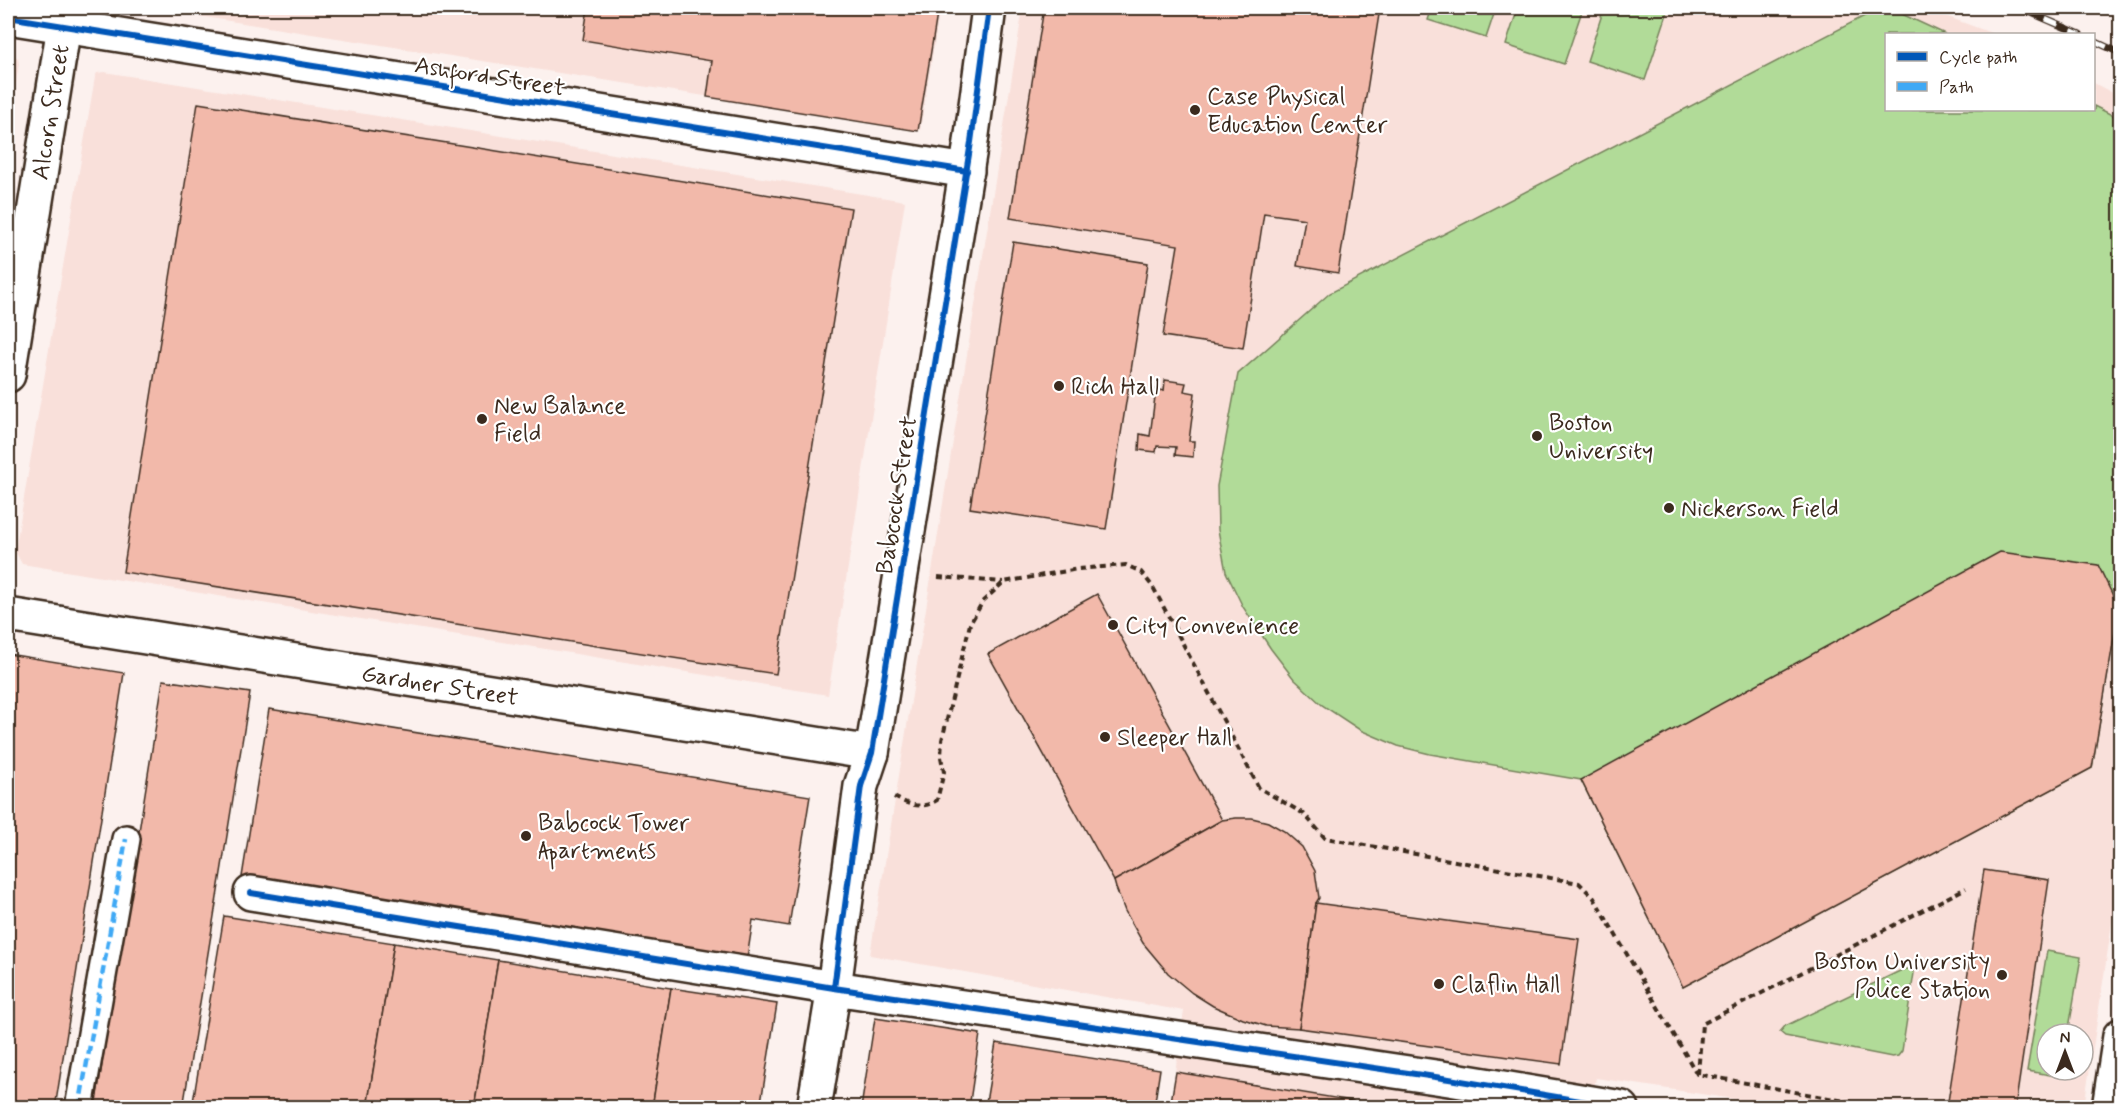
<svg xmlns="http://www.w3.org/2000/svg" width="2128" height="1115" font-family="Mynerve,sans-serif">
	<rect width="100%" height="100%" fill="#fcf1ee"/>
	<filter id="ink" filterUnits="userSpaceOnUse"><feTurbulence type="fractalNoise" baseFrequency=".0167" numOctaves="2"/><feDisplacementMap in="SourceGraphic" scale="12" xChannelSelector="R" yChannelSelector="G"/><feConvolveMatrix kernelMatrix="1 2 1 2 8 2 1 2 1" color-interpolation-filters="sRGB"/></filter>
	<g filter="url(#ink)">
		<g fill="#f9e0da" fill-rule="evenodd">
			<path d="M147,8h793l-20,122z"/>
			<path d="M1023,8h901l70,26h-108v76h208v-27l26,14v773l-36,237h-298l-190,-29 -6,29h-420l14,-96 -314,-56zM2047,1034h36v36h-36z"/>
			<path d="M8,53l10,5 1,6 -11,67z"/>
			<path d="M104,72l801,129 -77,494 -806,-131 -7,-13 80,-474 2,-4z"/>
		</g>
		<g fill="#b1db98" stroke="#76825b" stroke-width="1.5">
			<path d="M1432,8h64l-10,30 -58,-18z"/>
			<path d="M1518,8h65l-19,56 -58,-19z"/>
			<path d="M1604,8h65l-24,72 -58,-19z"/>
			<path d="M1880,8h9l56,26h-59v76h208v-4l26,13v480l-28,169 -409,219 -102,-207 -151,-26 -32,-8 -38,-16 -38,-25 -28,-26 -23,-30 -28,-42 -17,-35 -8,-42 -1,-44 21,-112 92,-81z"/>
			<path d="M2047,951l34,6 -13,77h-21v36h15l-1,7 -34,-6z"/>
			<path d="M1904,969h7l3,4 -12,78 -4,5 -6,1 -107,-21 -5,-4 5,-6z"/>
		</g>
		<g fill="#f2b9aa" stroke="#3b2a1e" stroke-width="1.5">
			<path d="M588,8h350l-20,123 -211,-34 5,-36 -129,-21z"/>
			<path d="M1044,8h336l-42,265 -41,-7 8,-47 -41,-6 -21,135 -80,-12 15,-91 -168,-27z"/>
			<path d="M198,103l653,105 -75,466 -653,-102z"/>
			<path d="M1013,242l135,21 -42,266 -136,-21z"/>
			<path d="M1165,380l21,3 -2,8 11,2 -6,48h5l-1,16 -18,-2 1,-8 -19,-1 -1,6 -17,-2 1,-16 10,2 6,-47 8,2z"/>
			<path d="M2000,552l98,13 21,43 -27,160 -409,219 -102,-207z"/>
			<path d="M1097,594l125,226 -108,61 -126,-227z"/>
			<path d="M8,654l116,19 -69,435h-47z"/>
			<path d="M163,680l87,13 -67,415h-88z"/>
			<path d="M269,709l541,87 -21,130 -36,-6 -6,38 -505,-81z"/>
			<path d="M1236,818h16l16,4 16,9 18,16 13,24 4,27 -3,5 -17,125 -33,-2 -23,-7 -30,-13 -21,-13 -24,-20 -25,-30 -18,-32 -9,-23 -2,-7 108,-61z"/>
			<path d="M1984,870l65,10 -34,228h-68z"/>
			<path d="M1316,903l263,36 -18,125 -262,-36z"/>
			<path d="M224,916l170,27 -27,165h-175z"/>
			<path d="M394,943l104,17 -24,148h-107z"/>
			<path d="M498,960l173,28 -19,120h-178z"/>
			<path d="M671,988l106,16 -17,104h-108z"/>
			<path d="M875,1018l105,16 -11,74h-108z"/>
			<path d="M996,1043l164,26 -6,39h-169z"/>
			<path d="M1176,1072l177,29 -1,7h-182z"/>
		</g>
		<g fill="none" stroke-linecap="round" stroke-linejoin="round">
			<g stroke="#3b2a1e" stroke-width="32">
				<path id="pedestrian" d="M79,1108l47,-269"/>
			</g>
			<g stroke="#3b2a1e" stroke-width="38">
				<g id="minor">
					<path d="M8,17l959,154"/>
					<path d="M8,375l56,-349"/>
					<path d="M8,615l864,138"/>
					<path d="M251,893l583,95 615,91 173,29"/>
					<path d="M814,1108l20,-120 27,-202 11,-33 99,-611 18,-134"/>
					<path d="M2109,1108l11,-72"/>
				</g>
			</g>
			<g stroke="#3b2a1e" stroke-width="4" stroke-dasharray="6 4.5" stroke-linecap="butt">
				<path d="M938,577l65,5"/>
				<path d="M894,797c15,8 28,13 43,3l7,-28 -3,-15 1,-17 28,-116 13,-23 21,-19 74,-13 48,-4 15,7 12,15 106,201 45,26 21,24 254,45 15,15 103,176 186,34"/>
				<path d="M1698,1074l4,-50 264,-136"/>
			</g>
			<use href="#pedestrian" stroke="#fff" stroke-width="27"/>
			<use href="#minor" stroke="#fff" stroke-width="33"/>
			<g stroke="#3b2a1e" stroke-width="7">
				<g id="rail">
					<path d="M2020,8l60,26"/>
					<path d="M2094,41l26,12"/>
				</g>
			</g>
			<use href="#rail" stroke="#fff" stroke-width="4.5" stroke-dasharray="14" stroke-linecap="butt"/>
			<path stroke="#3fa9f5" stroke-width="4.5" stroke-dasharray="9 4.5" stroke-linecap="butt" d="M79,1108l47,-269"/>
			<g stroke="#fff" stroke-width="10">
				<g id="cycleway">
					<path d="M8,17l959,154"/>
					<path d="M251,893l583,95 615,91 173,29"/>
					<path d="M834,988l27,-202 11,-33 99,-611 18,-134"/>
				</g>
			</g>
			<use href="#cycleway" stroke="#0057b8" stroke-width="6"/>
		</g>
	</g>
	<g fill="#3b2a1e" stroke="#fff" stroke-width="2">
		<circle cx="1195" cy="110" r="6"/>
		<circle cx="1059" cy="386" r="6"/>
		<circle cx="482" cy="419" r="6"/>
		<circle cx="1537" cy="436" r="6"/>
		<circle cx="1669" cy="508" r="6"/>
		<circle cx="1113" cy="625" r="6"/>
		<circle cx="1105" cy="737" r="6"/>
		<circle cx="526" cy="836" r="6"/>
		<circle cx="2002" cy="975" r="6"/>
		<circle cx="1439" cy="984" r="6"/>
	</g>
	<g text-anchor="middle" stroke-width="4.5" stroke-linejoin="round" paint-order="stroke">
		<g font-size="24" fill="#3b2a1e" stroke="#fff">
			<text transform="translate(490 76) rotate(9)" y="8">Ashford Street</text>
			<text transform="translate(50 112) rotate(-81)" y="8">Alcorn Street</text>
			<text transform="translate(896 495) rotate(-81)" y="8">Babcock Street</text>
			<text transform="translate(440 685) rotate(9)" y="8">Gardner Street</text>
		</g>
		<g font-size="24" fill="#3b2a1e" stroke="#fff" text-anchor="start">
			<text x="1207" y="104">Case Physical<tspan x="1207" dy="28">Education Center</tspan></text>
			<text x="1071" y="394">Rich Hall</text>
			<text x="494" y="413">New Balance<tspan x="494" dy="28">Field</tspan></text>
			<text x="1549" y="430">Boston<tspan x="1549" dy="28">University</tspan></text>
			<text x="1681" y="516">Nickerson Field</text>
			<text x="1125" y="633">City Convenience</text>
			<text x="1117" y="745">Sleeper Hall</text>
			<text x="538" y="830">Babcock Tower<tspan x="538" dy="28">Apartments</tspan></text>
			<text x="1990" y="969" text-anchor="end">Boston University<tspan x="1990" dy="28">Police Station</tspan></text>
			<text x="1451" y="992">Claflin Hall</text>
		</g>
	</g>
	<rect width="2128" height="1115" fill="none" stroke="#fff" stroke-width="30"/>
	<rect x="15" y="15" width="2098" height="1085" fill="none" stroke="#3b2a1e" stroke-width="2" filter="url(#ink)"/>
	<rect x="1885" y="33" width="210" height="78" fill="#ffffff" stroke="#b1aaa5" stroke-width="1.5"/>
	<rect x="1897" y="52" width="30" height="9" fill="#0057b8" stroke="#b1aaa5" stroke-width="1.5"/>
	<text x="1939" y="63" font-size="18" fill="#3b2a1e">Cycle path</text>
	<rect x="1897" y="82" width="30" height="9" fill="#3fa9f5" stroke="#b1aaa5" stroke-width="1.5"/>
	<text x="1939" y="93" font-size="18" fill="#3b2a1e">Path</text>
	<g transform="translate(2065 1052)"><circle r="28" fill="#ffffff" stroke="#b1aaa5" stroke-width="1.5"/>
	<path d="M0-4.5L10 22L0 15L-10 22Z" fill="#3b2a1e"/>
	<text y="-9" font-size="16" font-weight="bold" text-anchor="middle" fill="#3b2a1e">N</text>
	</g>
</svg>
